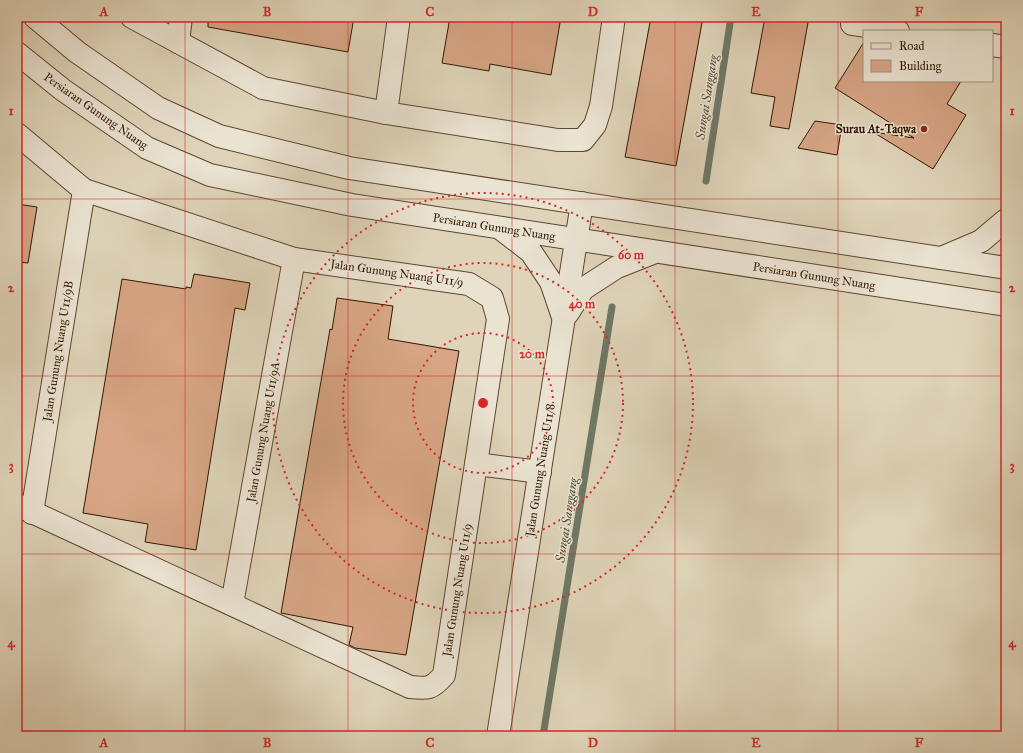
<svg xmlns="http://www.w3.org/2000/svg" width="1023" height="753" font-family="'IM FELL Great Primer',serif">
	<rect width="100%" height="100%" fill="#dfd4b9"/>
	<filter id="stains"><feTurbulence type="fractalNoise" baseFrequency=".005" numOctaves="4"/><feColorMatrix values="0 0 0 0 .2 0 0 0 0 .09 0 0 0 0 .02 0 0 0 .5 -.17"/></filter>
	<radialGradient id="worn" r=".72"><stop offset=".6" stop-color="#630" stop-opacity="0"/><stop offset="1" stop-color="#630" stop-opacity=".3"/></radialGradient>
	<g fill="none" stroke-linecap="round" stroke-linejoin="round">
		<g stroke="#6e7866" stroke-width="7">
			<path d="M706,181l25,-164"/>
			<path d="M543,736l69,-429"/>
		</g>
	</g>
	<g fill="#d7a585" stroke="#331700">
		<path d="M208,17h146l-6,35 -140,-25z"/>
		<path d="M450,17h111l-10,58 -61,-11 -1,7 -47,-8z"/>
		<path d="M651,17h52l-27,149 -51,-9z"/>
		<path d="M765,17h44l-20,112 -19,-3 5,-29 -24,-4z"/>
		<path d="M864,42v39h97l-14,23 19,11 -33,54 -60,-37 41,6 -79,-50z"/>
		<path d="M815,121l27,4 -5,30 -39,-7z"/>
		<path d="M17,204l20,3 -9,56 -11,-1z"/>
		<path d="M194,274l56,9 -5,27 -10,-2 -39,242 -51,-8 3,-18 -65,-11 39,-234 64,10v-2l5,1z"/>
		<path d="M337,298l56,8 -5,33 71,12 -53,304 -51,-7 -6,-3 4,-18 -72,-14 49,-284 2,1z"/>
	</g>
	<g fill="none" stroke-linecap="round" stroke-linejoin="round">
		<g stroke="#5e462e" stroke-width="24">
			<g id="minor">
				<path d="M35,17l42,35 81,56 61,28 130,32 657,100"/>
				<path d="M132,17l131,71 123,25 172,27h25l12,-15 6,-19 13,-89"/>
				<path d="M852,24l46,7"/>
				<path d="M178,42l3,-25"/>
				<path d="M992,45l14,2"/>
				<path d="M17,53l46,37 84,58 63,27 142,30 654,100"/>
				<path d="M386,113l13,-96"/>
				<path d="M17,134l67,56 210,69 175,25 23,14 6,21 -54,356c-12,14 -16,14 -34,12l-393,-182"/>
				<path d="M500,228l31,24 20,30 12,35"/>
				<path d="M941,258l40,-17 25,-21"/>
				<path d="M568,313l15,-24 34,-22 38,-15"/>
				<path d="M476,464l64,8"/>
				<path d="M32,513l52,-323"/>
				<path d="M232,604l62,-345"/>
				<path d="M498,736l84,-533"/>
			</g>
		</g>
		<use href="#minor" stroke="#eae3d2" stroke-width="22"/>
	</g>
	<path fill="none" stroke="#d62828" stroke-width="1" stroke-opacity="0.55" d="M185,17v719M348,17v719M512,17v719M675,17v719M838,17v719M17,199h989M17,376h989M17,554h989"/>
	<g fill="none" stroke="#d62828" stroke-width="2" stroke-dasharray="2 4">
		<circle cx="483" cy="403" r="70"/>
		<circle cx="483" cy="403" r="140"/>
		<circle cx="483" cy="403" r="210"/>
	</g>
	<circle fill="#8f2418" stroke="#eae3d2" stroke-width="1.5" cx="924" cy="129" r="4"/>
	<g text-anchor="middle" stroke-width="3" stroke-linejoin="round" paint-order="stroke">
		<g font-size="12" fill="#331700" stroke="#eae3d2">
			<text transform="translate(96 111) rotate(35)" y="4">Persiaran Gunung Nuang</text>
			<text transform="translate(494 227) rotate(9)" y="4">Persiaran Gunung Nuang</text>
			<text transform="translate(397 273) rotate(8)" y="4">Jalan Gunung Nuang U11/9</text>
			<text transform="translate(814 276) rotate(9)" y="4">Persiaran Gunung Nuang</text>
			<text transform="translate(58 351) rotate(-81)" y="4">Jalan Gunung Nuang U11/9B</text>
			<text transform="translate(263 432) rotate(-80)" y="4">Jalan Gunung Nuang U11/9A</text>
			<text transform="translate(540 470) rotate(-81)" y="4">Jalan Gunung Nuang U11/8</text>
			<text transform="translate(457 590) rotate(-81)" y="4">Jalan Gunung Nuang U11/9</text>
		</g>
		<g font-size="12" font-weight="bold" fill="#331700" stroke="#eae3d2" text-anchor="end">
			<text x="916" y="133">Surau At-Taqwa</text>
		</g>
		<g font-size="13" font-style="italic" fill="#504833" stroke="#eae3d2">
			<text transform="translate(706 97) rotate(-81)" y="5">Sungai Sanggang</text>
			<text transform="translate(566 520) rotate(-81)" y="5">Sungai Sanggang</text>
		</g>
	</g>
	<circle cx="483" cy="403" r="6" fill="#d62828" stroke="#eae3d2" stroke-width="2"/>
	<g font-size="12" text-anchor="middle" font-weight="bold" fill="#d62828" stroke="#eae3d2" stroke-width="3" stroke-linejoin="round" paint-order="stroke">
		<text x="631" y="259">60 m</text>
		<text x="582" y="308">40 m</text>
		<text x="532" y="358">20 m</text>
	</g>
	<rect width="1023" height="753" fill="none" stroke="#dfd4b9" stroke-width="44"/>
	<rect x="863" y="30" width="130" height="52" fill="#eae3d2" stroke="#a1917e"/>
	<rect x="871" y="43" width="20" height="6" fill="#eae3d2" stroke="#a1917e"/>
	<text x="899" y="50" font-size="12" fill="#331700">Road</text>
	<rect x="871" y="60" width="20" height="12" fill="#d7a585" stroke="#a1917e"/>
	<text x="899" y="70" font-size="12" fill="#331700">Building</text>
	<rect x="22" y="22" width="979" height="709" fill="none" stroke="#d62828" stroke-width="1.5"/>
	<g font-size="13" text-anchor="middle" font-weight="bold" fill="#d62828">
		<text x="104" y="16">A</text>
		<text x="267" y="16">B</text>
		<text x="430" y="16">C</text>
		<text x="593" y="16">D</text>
		<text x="756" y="16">E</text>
		<text x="919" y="16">F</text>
		<text x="11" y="115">1</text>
		<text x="1012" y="115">1</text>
		<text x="11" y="292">2</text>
		<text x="1012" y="292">2</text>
		<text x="11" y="470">3</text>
		<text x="1012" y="470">3</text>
		<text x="11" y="647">4</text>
		<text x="1012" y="647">4</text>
		<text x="104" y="747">A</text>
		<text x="267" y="747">B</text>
		<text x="430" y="747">C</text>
		<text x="593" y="747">D</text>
		<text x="756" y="747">E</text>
		<text x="919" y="747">F</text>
	</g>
	<rect width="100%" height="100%" filter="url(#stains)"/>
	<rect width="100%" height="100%" fill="url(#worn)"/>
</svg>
